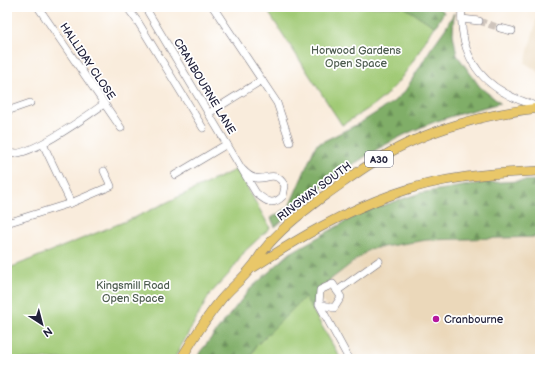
<svg xmlns="http://www.w3.org/2000/svg" width="547" height="366" font-family="'Balsamiq Sans',sans-serif">
	<defs>
		<pattern id="forest-firs" width="22" height="20" patternUnits="userSpaceOnUse"><rect width="22" height="20" fill="#80ae67"/><path d="M5 1l3.5 6h-7zM16 11l3.5 6h-7z" fill="#688d56"/></pattern>
	</defs>
	<rect width="100%" height="100%" fill="#fff"/>
	<filter id="ink" filterUnits="userSpaceOnUse"><feTurbulence type="fractalNoise" baseFrequency=".025" numOctaves="2"/><feDisplacementMap in="SourceGraphic" scale="8" xChannelSelector="R" yChannelSelector="G"/><feConvolveMatrix kernelMatrix="1 2 1 2 8 2 1 2 1" color-interpolation-filters="sRGB"/></filter>
	<filter id="wash" filterUnits="userSpaceOnUse"><feTurbulence type="fractalNoise" baseFrequency=".012" numOctaves="4" result="noise"/><feDisplacementMap in="SourceGraphic" scale="16" xChannelSelector="R" yChannelSelector="G"/><feGaussianBlur stdDeviation="0.9" result="paint"/><feColorMatrix in="noise" values="0 0 0 0 0 0 0 0 0 0 0 0 0 0 0 0 0 1.4 0 .05"/><feComposite in="paint" operator="in"/></filter>
	<g filter="url(#wash)">
		<rect width="100%" height="100%" fill="#f9ecdc"/>
		<g fill="#ebd8ba">
			<path d="M540,7v66l-15,-10z"/>
			<path d="M540,237v111l-2,11h-185l-36,-69 53,-41 57,-9z"/>
		</g>
		<g fill="url(#forest-firs)" stroke="#516851">
			<path d="M380,7h57l7,5 -9,15 -40,-19 26,43 -19,13z"/>
			<path d="M454,13l-1,21 4,21 23,32 20,16c-26,7 -51,13 -76,23 -56,23 -105,61 -149,101l-4,-9 18,-11 27,-62 44,-22 33,-21 12,-11 25,-41 15,-21z"/>
			<path d="M540,180v57l-113,3 -57,9 -53,41 -5,26 -56,30 -7,13h-52l3,-7 50,-63 40,-36 71,-40 59,-20 62,-10z"/>
		</g>
		<g fill="#a1ca76" stroke="#627658">
			<path d="M265,7h139l30,19c-13,22 -26,46 -44,65 -13,14 -32,24 -48,34z"/>
			<path d="M237,169l33,59 -25,23 -16,23 -19,20 -36,65h-167v-90l129,-52z"/>
			<path d="M305,297l36,62h-92l7,-13z"/>
		</g>
	</g>
	<g filter="url(#ink)">
		<g fill="none" stroke-linecap="round" stroke-linejoin="round">
			<path stroke="#cec4bc" stroke-width="7" stroke-dasharray="7 3.5" stroke-linecap="butt" d="M479,21l21,7"/>
			<g stroke="#6d6973" stroke-width="8">
				<g id="minor">
					<path d="M38,7l83,121"/>
					<path d="M127,7l11,15 65,106"/>
					<path d="M145,7l111,186c10,8 16,14 27,3l2,-10c-13,-23 -23,5 -42,-16"/>
					<path d="M213,7l64,96 13,39"/>
					<path d="M462,7c-3,37 10,68 43,86 11,7 23,9 34,15"/>
					<path d="M462,19l17,2"/>
					<path d="M500,28l12,3"/>
					<path d="M7,111l23,-8"/>
					<path d="M209,113l53,-33"/>
					<path d="M43,144l28,59"/>
					<path d="M7,153c20,7 80,-37 97,-49"/>
					<path d="M175,175l52,-31"/>
					<path d="M7,219l3,3 61,-19 40,-17 -7,-15"/>
					<path d="M337,291l42,-30"/>
					<path d="M319,304l15,4 7,-11 -8,-13 -13,6 -1,14 30,55"/>
				</g>
			</g>
			<g stroke="#6d6973" stroke-width="10">
				<g id="major">
					<path d="M254,267c45,-29 89,-55 140,-73 46,-17 97,-21 146,-23"/>
					<path d="M181,359c12,-20 24,-40 39,-58 9,-12 22,-21 31,-33 5,-5 8,-12 12,-17 17,-22 40,-39 61,-55 19,-13 38,-28 58,-39 44,-27 107,-44 158,-49"/>
				</g>
			</g>
			<use href="#minor" stroke="#fff" stroke-width="7"/>
			<use href="#major" stroke="#e9c769" stroke-width="9"/>
		</g>
	</g>
	<circle fill="#b5179e" stroke="#fff" stroke-width="1.5" cx="436" cy="319" r="4"/>
	<g text-anchor="middle" stroke-width="3.5" stroke-linejoin="round" paint-order="stroke">
		<rect fill="#fff" stroke="#646476" stroke-width="1" x="365" y="151" width="28" height="16" rx="3"/>
		<g font-size="10" font-weight="bold" fill="#22223b">
			<text x="379" y="163">A30</text>
		</g>
		<g font-size="11" fill="#4e5d50" stroke="#fff">
			<text x="356" y="54">Horwood Gardens<tspan x="356" dy="13">Open Space</tspan></text>
			<text x="133" y="289">Kingsmill Road<tspan x="133" dy="13">Open Space</tspan></text>
		</g>
		<g font-size="11" fill="#22223b" stroke="#fff">
			<text transform="translate(88 61) rotate(56)" y="4">HALLIDAY CLOSE</text>
			<text transform="translate(205 86) rotate(59)" y="4">CRANBOURNE LANE</text>
			<text transform="translate(314 191) rotate(-37)" y="4">RINGWAY SOUTH</text>
		</g>
		<g font-size="11" fill="#22223b" stroke="#fff" text-anchor="start">
			<text x="444" y="323">Cranbourne</text>
		</g>
	</g>
	<rect width="547" height="366" fill="none" stroke="#fff" stroke-width="24"/>
	<g transform="translate(42 324) rotate(144)" stroke="#ffffff" stroke-width="3" paint-order="stroke">
	<path d="M0-3L7 15L0 10L-7 15Z" fill="#22223b"/>
	<text y="-6" font-size="11" font-weight="bold" text-anchor="middle" fill="#22223b">N</text>
	</g>
</svg>
